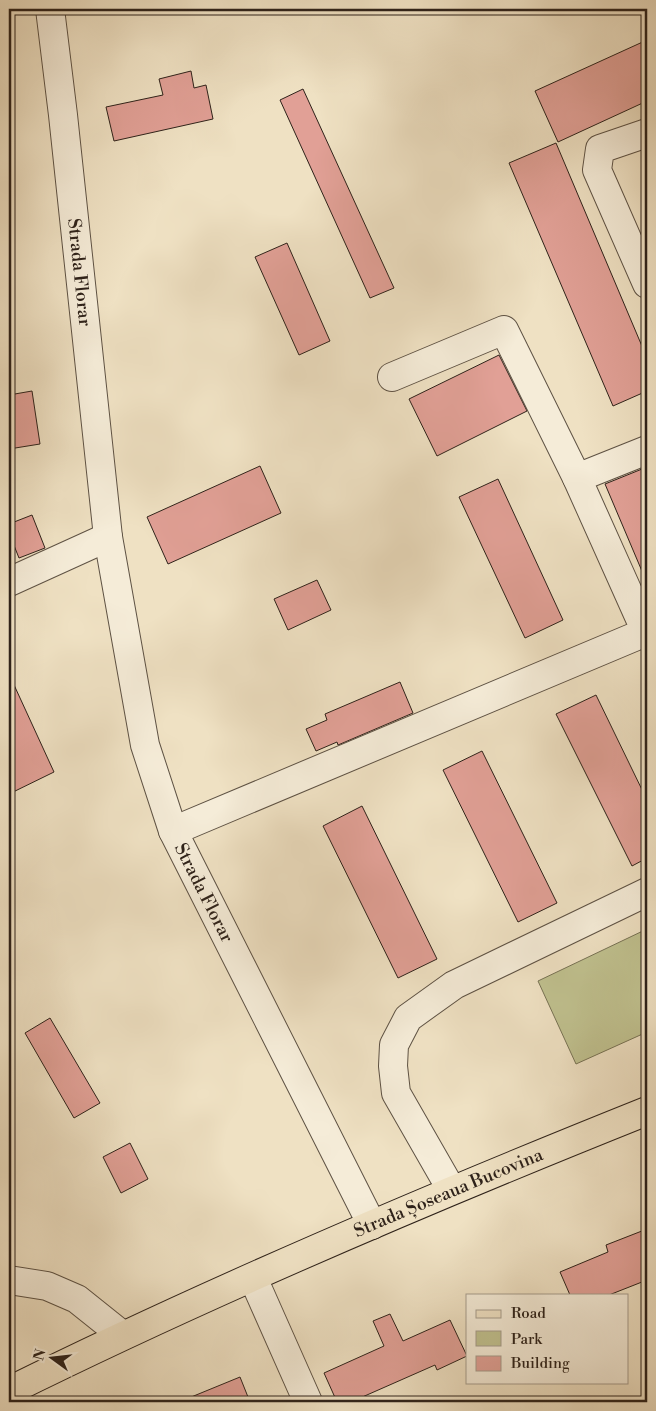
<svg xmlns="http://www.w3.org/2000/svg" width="656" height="1411" font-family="'Libre Bodoni',serif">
	<rect width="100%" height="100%" fill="#efe1c3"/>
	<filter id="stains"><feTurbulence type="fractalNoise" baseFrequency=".004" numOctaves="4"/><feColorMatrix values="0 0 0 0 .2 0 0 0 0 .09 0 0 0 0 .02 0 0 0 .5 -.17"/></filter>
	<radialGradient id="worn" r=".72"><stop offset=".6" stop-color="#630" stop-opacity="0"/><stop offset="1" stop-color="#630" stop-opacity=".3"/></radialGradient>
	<path fill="#c0c18f" stroke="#777254" d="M647,929v103l-71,32 -38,-83z"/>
	<g fill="#e1a096" stroke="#2e221a">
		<path d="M647,40v61l-89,41 -23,-51z"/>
		<path d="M191,71l3,17 12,-3 7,34 -99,22 -8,-34 57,-12 -4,-16z"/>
		<path d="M303,89l91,199 -24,10 -90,-198z"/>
		<path d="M556,143l91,215v33l-34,15 -104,-243z"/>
		<path d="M287,243l43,98 -31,14 -44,-98z"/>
		<path d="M499,355l28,56 -90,45 -28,-57z"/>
		<path d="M32,391l8,53 -31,5v-54z"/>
		<path d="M260,466l21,47 -113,51 -21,-47z"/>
		<path d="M647,467v116l-42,-99z"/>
		<path d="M498,479l65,141 -38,18 -66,-141z"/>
		<path d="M32,515l13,33 -26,10 -10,-25v-9z"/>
		<path d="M317,580l14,30 -43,20 -14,-31z"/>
		<path d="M9,674l45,98 -45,22z"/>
		<path d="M400,682l13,31 -75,32 -1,-3 -21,9 -10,-22 21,-9 -2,-6z"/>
		<path d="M596,695l51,105v58l-15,8 -76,-152z"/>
		<path d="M482,751l75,152 -39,19 -75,-152z"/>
		<path d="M362,806l75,153 -39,19 -75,-152z"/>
		<path d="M50,1018l50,85 -26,15 -49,-85z"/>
		<path d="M130,1143l18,36 -27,14 -18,-36z"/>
		<path d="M647,1229v51l-38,15h-39l-10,-23 48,-20 -2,-7z"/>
		<path d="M390,1314l13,27 47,-21 17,36 -30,14 -2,-5 -84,37h-14l-13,-29 60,-27 -11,-25z"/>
		<path d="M240,1377l8,20 -13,5h-56z"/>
	</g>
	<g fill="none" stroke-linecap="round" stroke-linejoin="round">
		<g stroke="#5e5244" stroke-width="30">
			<g id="minor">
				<path id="s1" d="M50,9l13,106 45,422 37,208 28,86 199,394"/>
				<path d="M647,133l-47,16 -3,21 50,114"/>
				<path d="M577,478l70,-28"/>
				<path d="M9,582l99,-45"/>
				<path d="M173,831l473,-199 -69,-154 -73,-148 -112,47"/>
				<path d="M451,1189l-55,-96 -3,-27 1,-21 14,-27 46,-33 193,-93"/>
				<path d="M253,1278l55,124"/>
				<path d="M9,1280l38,6 30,13 45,36"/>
			</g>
		</g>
		<g stroke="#2e221a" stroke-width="30">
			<g id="major">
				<path id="s2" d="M9,1391c208,-103 423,-194 638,-280"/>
			</g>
		</g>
		<use href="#minor" stroke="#f5ecd8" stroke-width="28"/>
		<use href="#major" stroke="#efe1c3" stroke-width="28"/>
	</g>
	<g text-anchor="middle" stroke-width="4.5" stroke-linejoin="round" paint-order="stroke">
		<g font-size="18" fill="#2e221a" stroke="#f5ecd8">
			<text dy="6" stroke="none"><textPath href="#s1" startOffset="265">Strada Florar</textPath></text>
			<text dy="6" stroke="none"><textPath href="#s1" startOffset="902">Strada Florar</textPath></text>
			<text dy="6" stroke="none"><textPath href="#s2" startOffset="482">Strada Șoseaua Bucovina</textPath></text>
		</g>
	</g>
	<rect width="656" height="1411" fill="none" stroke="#efe1c3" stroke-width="30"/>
	<rect x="10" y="10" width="636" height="1391" fill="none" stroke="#2e221a" stroke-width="2.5"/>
	<rect x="15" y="15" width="626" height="1381" fill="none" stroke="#2e221a"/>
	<rect x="466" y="1294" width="162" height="90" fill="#f5ecd8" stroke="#a59b8c"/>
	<rect x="476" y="1310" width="25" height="8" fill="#efe1c3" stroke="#a59b8c"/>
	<text x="511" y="1318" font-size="15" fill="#2e221a">Road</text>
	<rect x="476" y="1331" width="25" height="15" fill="#c0c18f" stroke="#a59b8c"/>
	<text x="511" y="1344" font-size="15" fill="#2e221a">Park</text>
	<rect x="476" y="1356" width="25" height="15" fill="#e1a096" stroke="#a59b8c"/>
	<text x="511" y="1368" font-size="15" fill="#2e221a">Building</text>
	<g transform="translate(52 1358) rotate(285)" stroke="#f5ecd8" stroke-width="4" paint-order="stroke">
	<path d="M0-4L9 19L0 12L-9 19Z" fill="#2e221a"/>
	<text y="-8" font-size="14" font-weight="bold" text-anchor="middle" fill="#2e221a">N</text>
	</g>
	<rect width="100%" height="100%" filter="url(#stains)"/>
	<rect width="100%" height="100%" fill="url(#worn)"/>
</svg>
